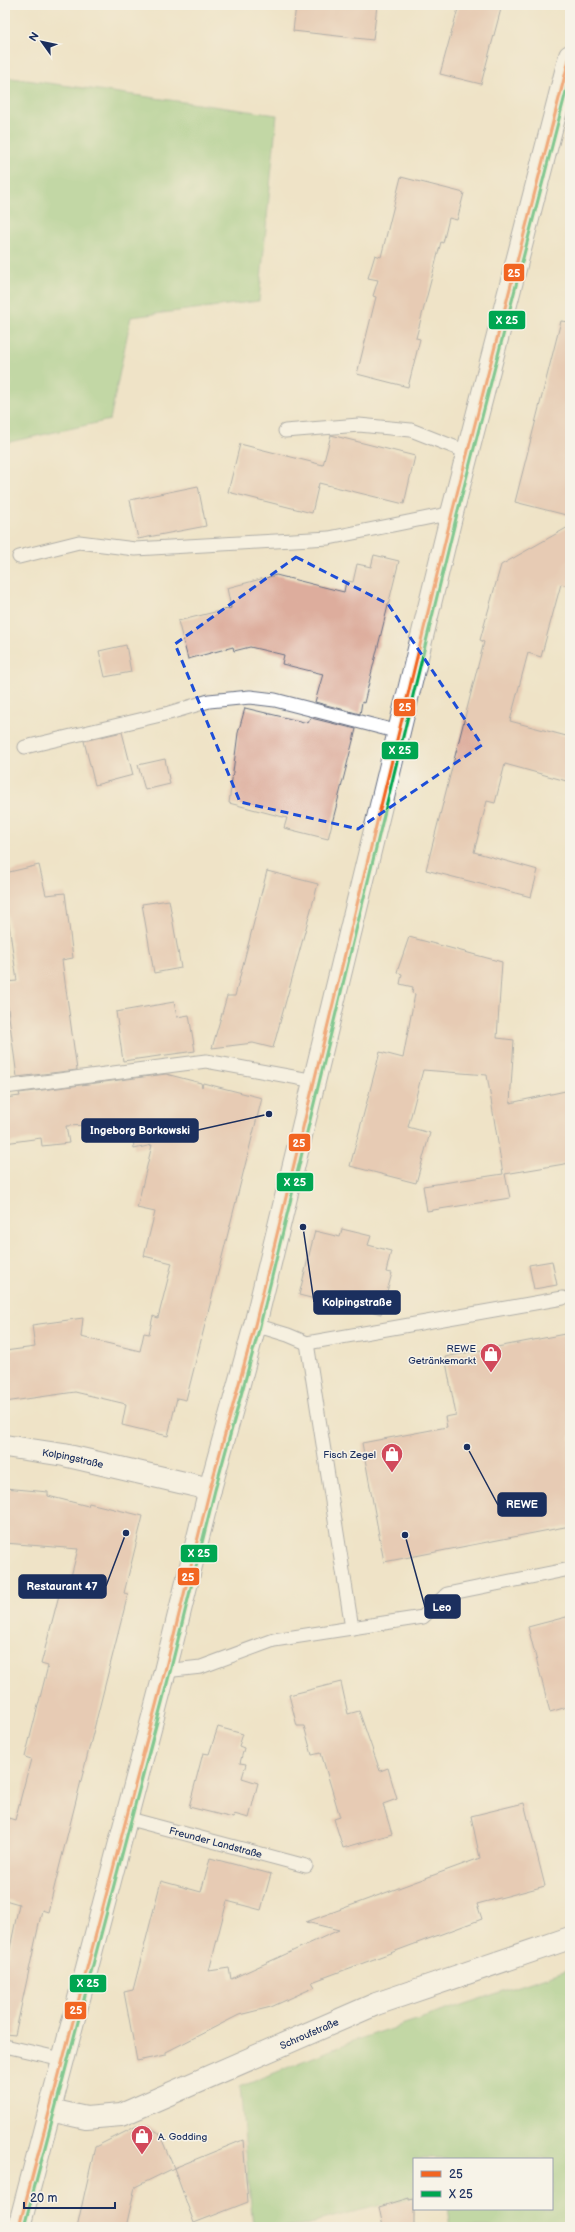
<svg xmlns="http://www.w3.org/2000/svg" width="575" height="2232" font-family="'Balsamiq Sans',sans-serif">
	<rect width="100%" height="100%" fill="#f7f3e8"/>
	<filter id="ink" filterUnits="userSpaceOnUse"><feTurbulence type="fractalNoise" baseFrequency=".025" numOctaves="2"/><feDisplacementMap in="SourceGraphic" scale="8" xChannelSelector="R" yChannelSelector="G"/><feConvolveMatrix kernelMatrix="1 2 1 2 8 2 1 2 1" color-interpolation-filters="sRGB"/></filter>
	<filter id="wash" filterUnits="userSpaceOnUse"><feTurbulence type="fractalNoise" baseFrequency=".012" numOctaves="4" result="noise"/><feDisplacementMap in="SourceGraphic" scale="16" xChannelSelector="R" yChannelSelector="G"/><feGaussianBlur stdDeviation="0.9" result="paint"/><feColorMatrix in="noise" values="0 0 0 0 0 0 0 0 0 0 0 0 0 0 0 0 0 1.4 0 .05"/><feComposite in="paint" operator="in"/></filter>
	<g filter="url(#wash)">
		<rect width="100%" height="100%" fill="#efe3c7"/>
		<g fill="#8cc77b" stroke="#547b6c">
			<path d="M5,77l272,38 -18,186 -128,16 -21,103 -105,23z"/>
			<path d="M570,1969v258h-120l-3,-18h105v-50h-138v38l-121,30h-40l-13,-140 113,-46z"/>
		</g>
		<g id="blocks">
			<g fill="#ddad9d">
				<path d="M296,5h81l-4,35 -80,-9z"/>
				<path d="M459,5h43l-21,79 -41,-10z"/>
				<path d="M401,177l63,16 -7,27 -8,-2 -6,25 -2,-1 -25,96 4,1 -12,48 -51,-13 19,-77 -3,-1 5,-16 -10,-2 7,-23 6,2z"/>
				<path d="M561,321l9,1v194l-55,-14z"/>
				<path d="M331,435l84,21 -11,48 -85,-21 -7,30 -84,-21 12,-48 83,21z"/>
				<path d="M198,486l8,40 -68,13 -8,-39z"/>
				<path d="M570,526v61l-9,-3 -20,73 -13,-4 -18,68 60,16v45l-65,-18 -10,39 -8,-2 -13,51 64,18 -7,27 -105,-27 58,-228 -4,-2 21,-75z"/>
				<path d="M374,555l25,6 -35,142 -2,-1 -2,12 -45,-12 8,-28 -41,-10 2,-9 -34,-8 -16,4 -1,-4 -45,12 -10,-38 53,-13 -4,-20 49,-13 68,17 2,-11 7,1 4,-18 14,3z"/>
				<path d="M126,645l5,27 -26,5 -6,-26z"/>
				<path d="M245,708l63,15 3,-5 45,11 -28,110 -44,-11 3,-10 -58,-15 9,-70z"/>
				<path d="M122,732l11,43 -38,10 -11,-44z"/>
				<path d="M165,759l5,25 -25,6 -7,-25z"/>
				<path d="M39,865l7,30 19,-2 8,65 -11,2 15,110 -60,7 -12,-91v-4l12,-1 -12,-84v-24z"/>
				<path d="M267,871l51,13 -45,164 -20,-5 -41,5 15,-52h8z"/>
				<path d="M169,900l12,68 -27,5 -12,-69z"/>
				<path d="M409,937l93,25 -5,76 17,2 -4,63 60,-13v73l-65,11 5,24 -83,13 -4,-25 80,-12 -16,-99 -64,-5 -15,57 22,6 -14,50 -66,-17 30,-114 23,6 12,-64 -3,-1 1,-6 -13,-3 2,-10 -5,-2z"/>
				<path d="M174,1002l3,15 12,-2 6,36 -72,10 -7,-49z"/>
				<path d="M166,1074l35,9 1,4 1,-4 59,15 -76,302 -9,-2 -9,38 -46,-11 4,-21 -51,-12 -70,10v-51l30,-4 -3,-22 51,-7 -2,19 59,14 4,-18 5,1 4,-18 5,2 14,-55 -28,-7 11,-44 -18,-4 15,-63 -18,4 -2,-26 -66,3 3,17 -27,3 -1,-8 -36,5v-45l15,-2 -1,-3z"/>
				<path d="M342,1229l29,7 -3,9 23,6 -5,21 6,1 -11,41 -25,-7 -2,6 -32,-9 1,-3 -24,-6 16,-64 25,6z"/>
				<path d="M552,1261l5,24 -23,4 -5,-24z"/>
				<path d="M570,1333v193l-186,36 -22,-119 85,-16 -2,-10 11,-2 -11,-58z"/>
				<path d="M5,1488l43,4v4l40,10 1,-3 54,13 -19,77 4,1 -80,318 -6,-2 -27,125 -10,-1v-76h3l11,-54 -14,-4v-83l10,3 16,-61 -6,-2 23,-91 -7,-2 18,-69 7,1 12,-47 -73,-6z"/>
				<path d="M570,1616v90l-20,6 -22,-85z"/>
				<path d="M341,1682l7,32 11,-3 21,60 8,-3 9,31 -14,5 9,30 -49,14 -9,-29 6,-2 -19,-64 -9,2 -8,-29h-7l-8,-31z"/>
				<path d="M218,1727l25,7 -4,12 5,2 -4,15 6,1 -4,14 16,5 -9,35 -15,-4 -1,4 -44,-11 14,-54 6,1z"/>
				<path d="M524,1803l21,83 -68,18 5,15 -170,63 3,5 -44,20 -32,8 -73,37v3l-29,6 -13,-69 9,-2 28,-109 40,11 9,-34 61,16 -10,36 -34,-9 -18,70 20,-3 2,11 108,-49 -33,-8 174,-64 -9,-42z"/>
				<path d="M137,2126h11l11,7 15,35 -39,19 -9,40h-49l18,-80z"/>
				<path d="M243,2140l5,62 -54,21 -20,-55z"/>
				<path d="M409,2198v2l5,-1v28h-31l-4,-20z"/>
			</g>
		</g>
	</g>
	<g filter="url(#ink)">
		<use href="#blocks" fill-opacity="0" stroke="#656e83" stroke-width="1"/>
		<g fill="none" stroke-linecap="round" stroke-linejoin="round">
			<g stroke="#656e83" stroke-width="15">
				<g id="service">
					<path d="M285,431l74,-6 52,5 56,22"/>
					<path d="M19,557l60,-15 56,7 194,-11 123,-25"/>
					<path d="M25,747l144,-34 40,-12 41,-4 25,3 124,32"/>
					<path d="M5,1087l201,-26 109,20"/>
					<path d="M255,1325l33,10 19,8 256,-45"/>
					<path d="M307,1343l45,285"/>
					<path d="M165,1671l36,-4 73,-27 149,-23 24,-23 123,-25"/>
					<path id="s1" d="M126,1818l180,48"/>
					<path d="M5,2046l57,13"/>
				</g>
			</g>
			<g stroke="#656e83" stroke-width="24">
				<g id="minor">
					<path id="s2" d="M5,1446l59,9 146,34"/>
					<path id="s3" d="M50,2110l36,8 35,-3 255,-111 194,-66"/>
				</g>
			</g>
			<g stroke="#656e83" stroke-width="24">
				<path id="primary" d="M19,2227l146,-556 45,-182 45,-164 197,-812 118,-457"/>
			</g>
			<use href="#service" stroke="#fff" stroke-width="13"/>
			<use href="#minor" stroke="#fff" stroke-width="22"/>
			<use href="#primary" stroke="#fff" stroke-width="22"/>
			<g stroke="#f7f3e8" stroke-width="6">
				<path id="bus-1" d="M19,2227l146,-556 45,-182 45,-164 197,-812 118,-457"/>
			</g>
			<g stroke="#f7f3e8" stroke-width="6">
				<path id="bus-2" d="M24,2227l146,-555 45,-182 45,-164 197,-812 113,-438"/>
			</g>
			<use href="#bus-1" stroke="#f26522" stroke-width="3"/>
			<use href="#bus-2" stroke="#00a651" stroke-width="3"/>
		</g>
	</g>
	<path d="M0 0H575V2232H0ZM296,557l92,47 94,141 -124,84 -118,-27 -65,-158z" fill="#efe3c7" fill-opacity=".55" fill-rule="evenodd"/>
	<path fill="none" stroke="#1d4ed8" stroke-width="3" stroke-dasharray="8 5" stroke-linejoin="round" d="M296,557l92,47 94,141 -124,84 -118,-27 -65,-158z"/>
	<defs>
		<g id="shop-pin" transform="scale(1.15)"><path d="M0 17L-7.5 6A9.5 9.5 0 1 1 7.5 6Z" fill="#d1495b" stroke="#f7f3e8"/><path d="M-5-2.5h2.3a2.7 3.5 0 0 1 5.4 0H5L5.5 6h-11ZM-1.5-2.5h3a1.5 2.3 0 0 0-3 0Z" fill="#fff"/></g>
	</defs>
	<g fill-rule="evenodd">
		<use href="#shop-pin" x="491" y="1354"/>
		<use href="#shop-pin" x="392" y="1454"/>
		<use href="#shop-pin" x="142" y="2136"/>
	</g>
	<g text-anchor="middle" stroke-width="3" stroke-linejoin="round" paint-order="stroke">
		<g font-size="10" fill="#1b2f5e" stroke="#f7f3e8" text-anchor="end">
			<text x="476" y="1352">REWE<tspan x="476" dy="12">Getränkemarkt</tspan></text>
			<text x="376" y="1458">Fisch Zegel</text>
			<text x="158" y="2140" text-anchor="start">A. Godding</text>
		</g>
		<g font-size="10" fill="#1b2f5e" stroke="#f7f3e8">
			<text dy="4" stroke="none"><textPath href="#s2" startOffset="69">Kolpingstraße</textPath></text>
			<text dy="4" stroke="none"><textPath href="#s1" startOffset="93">Freunder Landstraße</textPath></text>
			<text dy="4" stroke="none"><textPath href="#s3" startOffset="277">Schroufstraße</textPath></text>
		</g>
	</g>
	<path fill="none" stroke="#1b2f5e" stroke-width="1.5" d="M269 1114L198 1130M303 1227L314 1302M467 1447L498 1505M126 1533L106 1586M405 1535L425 1607"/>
	<g fill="#1b2f5e" stroke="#f7f3e8" stroke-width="1.5">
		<circle cx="269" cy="1114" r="4"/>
		<circle cx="303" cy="1227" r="4"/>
		<circle cx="467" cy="1447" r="4"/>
		<circle cx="126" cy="1533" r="4"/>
		<circle cx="405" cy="1535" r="4"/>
	</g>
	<g fill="#1b2f5e" stroke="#1b2f5e" stroke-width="1.5">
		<rect x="82" y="1119" width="116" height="23" rx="4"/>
		<rect x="314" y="1291" width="86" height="23" rx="4"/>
		<rect x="498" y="1493" width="48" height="23" rx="4"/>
		<rect x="19" y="1575" width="87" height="23" rx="4"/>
		<rect x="425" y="1595" width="35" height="23" rx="4"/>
	</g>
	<g font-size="11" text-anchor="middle" font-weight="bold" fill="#fff">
		<text x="140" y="1134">Ingeborg Borkowski</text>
		<text x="357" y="1306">Kolpingstraße</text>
		<text x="522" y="1508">REWE</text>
		<text x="62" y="1590">Restaurant 47</text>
		<text x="442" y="1611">Leo</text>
	</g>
	<g stroke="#f7f3e8" stroke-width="1.5">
		<rect x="503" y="263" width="22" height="19" rx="4" fill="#f26522"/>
		<rect x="488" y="310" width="38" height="20" rx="4" fill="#00a651"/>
		<rect x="393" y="698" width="23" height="19" rx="4" fill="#f26522"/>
		<rect x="381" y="741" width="38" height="19" rx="4" fill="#00a651"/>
		<rect x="288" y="1133" width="23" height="19" rx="4" fill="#f26522"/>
		<rect x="276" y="1172" width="38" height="20" rx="4" fill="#00a651"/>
		<rect x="180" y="1544" width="38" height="19" rx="4" fill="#00a651"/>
		<rect x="177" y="1567" width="23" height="19" rx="4" fill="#f26522"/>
		<rect x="69" y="1974" width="38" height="19" rx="4" fill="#00a651"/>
		<rect x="64" y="2001" width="23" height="19" rx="4" fill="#f26522"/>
	</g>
	<g font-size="11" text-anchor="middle" font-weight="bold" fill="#fff">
		<text x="514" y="277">25</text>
		<text x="507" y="324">X 25</text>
		<text x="405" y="711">25</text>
		<text x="400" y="754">X 25</text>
		<text x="299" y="1147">25</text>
		<text x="295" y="1186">X 25</text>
		<text x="199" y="1557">X 25</text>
		<text x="188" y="1581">25</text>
		<text x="88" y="1987">X 25</text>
		<text x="76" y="2014">25</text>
	</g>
	<rect width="575" height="2232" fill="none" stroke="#f7f3e8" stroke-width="20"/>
	<rect x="413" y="2158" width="140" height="52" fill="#f7f3e8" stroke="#9fa5b1"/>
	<rect x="421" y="2171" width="20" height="6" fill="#f26522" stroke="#9fa5b1"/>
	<text x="449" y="2178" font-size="12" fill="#1b2f5e">25</text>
	<rect x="421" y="2191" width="20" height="6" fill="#00a651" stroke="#9fa5b1"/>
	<text x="449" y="2198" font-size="12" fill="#1b2f5e">X 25</text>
	<g transform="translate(42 42) rotate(303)" stroke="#f7f3e8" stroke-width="3" paint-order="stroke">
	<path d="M0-3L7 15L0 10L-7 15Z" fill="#1b2f5e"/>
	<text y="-6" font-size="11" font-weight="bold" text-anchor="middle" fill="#1b2f5e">N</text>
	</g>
	<path d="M24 2202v6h91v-6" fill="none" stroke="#1b2f5e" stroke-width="2"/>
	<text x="30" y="2202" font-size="12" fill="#1b2f5e" stroke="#f7f3e8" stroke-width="3" paint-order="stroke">20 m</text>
</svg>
